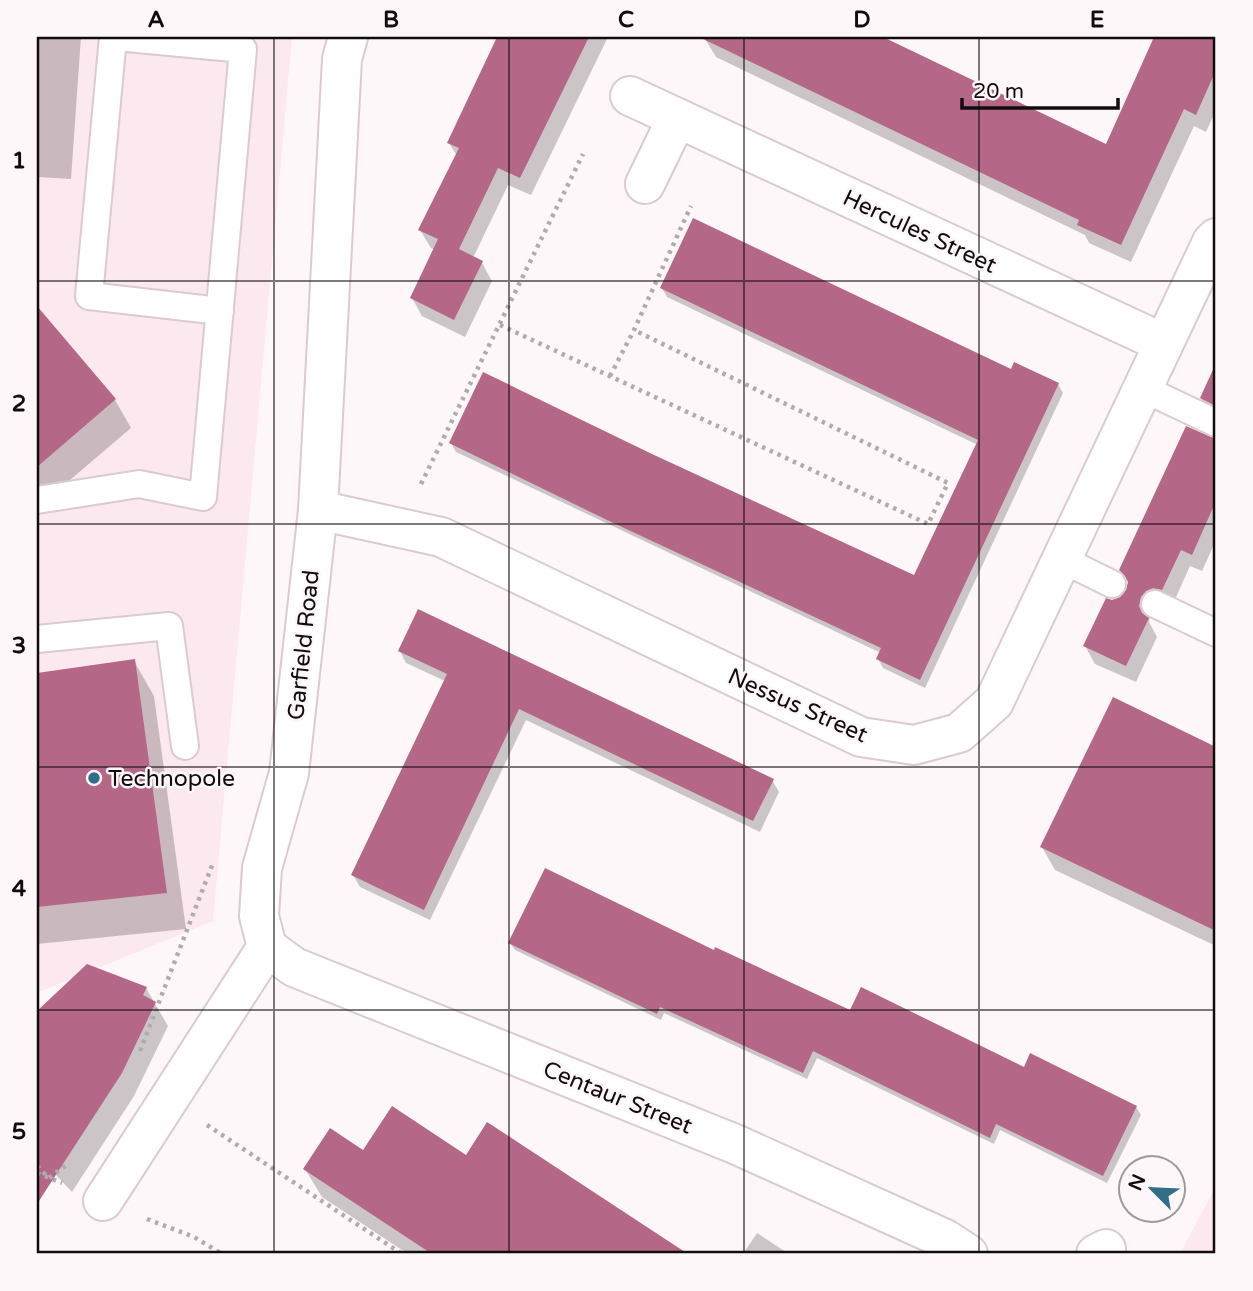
<svg xmlns="http://www.w3.org/2000/svg" width="1253" height="1291" font-family="'Varela Round',sans-serif">
	<rect width="100%" height="100%" fill="#fef7fa"/>
	<g fill="#fce8ef">
		<path d="M37,37h255l-79,884 -176,72z"/>
		<path d="M1216,1186v68h-36z"/>
	</g>
	<g fill="#0003">
		<path d="M37,37h44l-10,142 -34,-2z"/>
		<path d="M500,37h108l-77,158 -23,-10 -35,73 9,5 10,18 -27,56 -43,-21 -10,-18 23,-48 -4,-2 -11,-18 37,-74 -8,-13z"/>
		<path d="M706,37h173l228,109 49,-109h60v73l-10,22 -12,-6 -63,136 -42,-19 -4,-8 -369,-178 -11,-18z"/>
		<path d="M662,288l396,96 5,9 -138,295 -42,-20 -5,-9 3,-6 -425,-201 -5,-9 200,13 264,121 63,-132 -311,-148z"/>
		<path d="M37,309l78,91 16,28 -88,75 -6,-8z"/>
		<path d="M1216,366v52l-4,-3 -11,-17z"/>
		<path d="M1187,428l29,12v100l-14,31 -12,-5 -18,40 -22,10 -1,6 8,15 -21,45 -41,-18 -10,-18 27,-45 9,-2 7,-8 1,-7 -8,-14z"/>
		<path d="M400,651l372,129 7,12 -19,40 -234,-112 -96,200 -70,-33 -7,-12 92,-194 -39,-18z"/>
		<path d="M134,661l20,35 32,233 -149,15v-159h3l-3,-29v-82z"/>
		<path d="M1114,699l102,50v197l-161,-76 -13,-23z"/>
		<path d="M510,943l204,9 136,60 286,95 5,8 -34,68 -107,-53 -6,14 -177,-86 -10,21 -143,-66 -3,7 -146,-70z"/>
		<path d="M87,966l59,22 22,38 -34,70 -62,96 -35,-37v-141z"/>
		<path d="M488,1124l197,130h-277l-86,-57 -17,-28 58,-16 103,5z"/>
		<path d="M757,1233l32,21h-46z"/>
	</g>
	<g fill="#b56787">
		<path d="M497,37h92l-69,141 -22,-10 -39,81 24,12 -29,59 -44,-22 28,-59 -20,-9 41,-82 -12,-5z"/>
		<path d="M699,37h184l223,107 48,-107h62v33l-20,45 -12,-6 -63,136 -44,-20 2,-5z"/>
		<path d="M693,218l318,151 3,-7 45,21 -139,297 -44,-21 5,-11 -274,-128 -158,-77 34,-71 169,82 262,121 64,-135 -318,-152z"/>
		<path d="M37,306l79,93 -79,68z"/>
		<path d="M1216,363v43l-16,-8z"/>
		<path d="M1186,426l30,13v62l-24,54 -11,-5 -19,40 -9,-2 -7,3 -5,6 -2,9 3,7 7,5 -23,48 -43,-20 23,-48 6,2 8,-3 6,-7 2,-8 -3,-6 -6,-6z"/>
		<path d="M418,609l356,170 -21,42 -234,-112 -95,201 -73,-35 96,-201 -49,-23z"/>
		<path d="M135,659l32,234 -130,14v-234z"/>
		<path d="M1113,697l103,50v184l-176,-84z"/>
		<path d="M545,868l169,82 1,-3 135,63 11,-23 163,80 6,-14 107,53 -34,70 -107,-52 -6,14 -177,-87 -10,22 -143,-66 -3,7 -149,-71z"/>
		<path d="M87,964l60,23 -4,8 13,7 -34,71 -85,131v-193z"/>
		<path d="M392,1106l74,49 21,-33 201,132h-256l-129,-85 27,-41 33,22z"/>
	</g>
	<g fill="none" stroke-linecap="round" stroke-linejoin="round">
		<g stroke="#dbcbd1" stroke-width="30">
			<g id="lane">
				<path d="M113,37l-24,259 131,15"/>
				<path d="M1142,388l74,35"/>
				<path d="M37,500l102,-16 64,13 40,-448 -126,-12"/>
				<path d="M1061,559l51,25"/>
				<path d="M1155,604l61,29"/>
				<path d="M37,639l132,-13 16,120"/>
			</g>
		</g>
		<g stroke="#dbcbd1" stroke-width="42">
			<g id="street">
				<path d="M630,96l533,247"/>
				<path d="M645,184l32,-66"/>
				<path d="M318,510l123,27 420,200 53,8 45,-12 35,-31 218,-460 4,-4"/>
				<path d="M267,947l27,20 441,177 210,95 23,15"/>
				<path d="M103,1201l164,-254 -8,-31 3,-48 27,-95 29,-263 24,-451 6,-22"/>
				<path d="M1096,1254l10,-5"/>
			</g>
		</g>
		<g stroke="#b1abae" stroke-width="4.5" stroke-dasharray="3.5 5" stroke-linecap="butt">
			<path d="M500,325l428,199 20,-41 -314,-153"/>
			<path d="M610,376l24,-46 57,-124"/>
			<path d="M421,484l162,-330"/>
			<path d="M140,1051l73,-188"/>
			<path d="M207,1125l195,129"/>
			<path d="M37,1166l12,12 20,-15"/>
			<path d="M37,1173l25,10"/>
			<path d="M147,1219l47,18 28,17"/>
		</g>
		<use href="#lane" stroke="#fff" stroke-width="26"/>
		<use href="#street" stroke="#fff" stroke-width="38"/>
	</g>
	<path fill="none" stroke="#110c0e" stroke-width="2" stroke-opacity="0.55" d="M274,37v1217M509,37v1217M744,37v1217M979,37v1217M37,281h1179M37,524h1179M37,767h1179M37,1010h1179"/>
	<circle fill="#326f86" stroke="#fef7fa" stroke-width="2.5" cx="94" cy="778" r="7"/>
	<g text-anchor="middle" stroke-width="5" stroke-linejoin="round" paint-order="stroke">
		<g font-size="23" fill="#110c0e" stroke="#fef7fa">
			<text transform="translate(920 231) rotate(25)" y="8">Hercules Street</text>
			<text transform="translate(303 645) rotate(-84)" y="8">Garfield Road</text>
			<text transform="translate(798 705) rotate(24)" y="8">Nessus Street</text>
			<text transform="translate(618 1097) rotate(22)" y="8">Centaur Street</text>
		</g>
		<g font-size="23" fill="#110c0e" stroke="#fef7fa" text-anchor="start">
			<text x="108" y="786">Technopole</text>
		</g>
	</g>
	<rect width="1253" height="1291" fill="none" stroke="#fef7fa" stroke-width="77"/>
	<g transform="translate(1152 1189) rotate(294)"><circle r="33" fill="#fef7fa" stroke="#9f999c" stroke-width="2"/>
	<path d="M0-5L12 26L0 18L-12 26Z" fill="#326f86"/>
	<text y="-10" font-size="19" font-weight="bold" text-anchor="middle" fill="#110c0e">N</text>
	</g>
	<path d="M962 98v10h156v-10" fill="none" stroke="#110c0e" stroke-width="3.5"/>
	<text x="973" y="98" font-size="21" fill="#110c0e" stroke="#fef7fa" stroke-width="5" paint-order="stroke">20 m</text>
	<rect x="38" y="38" width="1176" height="1214" fill="none" stroke="#110c0e" stroke-width="2.5"/>
	<g font-size="23" text-anchor="middle" font-weight="bold" fill="#110c0e">
		<text x="156" y="27">A</text>
		<text x="391" y="27">B</text>
		<text x="626" y="27">C</text>
		<text x="862" y="27">D</text>
		<text x="1097" y="27">E</text>
		<text x="19" y="168">1</text>
		<text x="19" y="411">2</text>
		<text x="19" y="653">3</text>
		<text x="19" y="896">4</text>
		<text x="19" y="1139">5</text>
	</g>
</svg>
